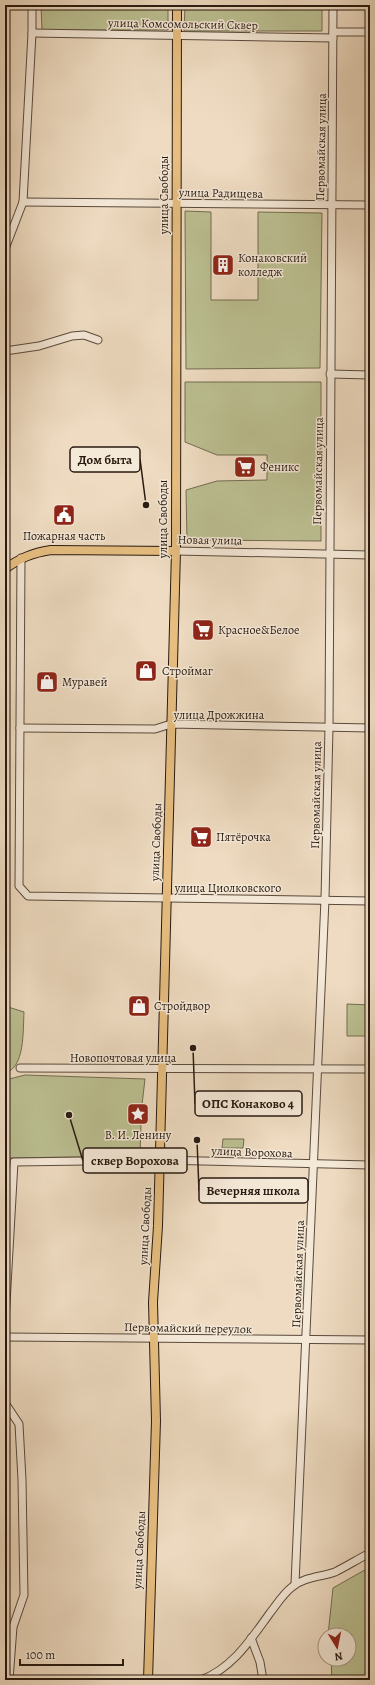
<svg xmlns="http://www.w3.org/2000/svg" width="375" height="1685" font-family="Alegreya,serif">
	<rect width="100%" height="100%" fill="#eedbc1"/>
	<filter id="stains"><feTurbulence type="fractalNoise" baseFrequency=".005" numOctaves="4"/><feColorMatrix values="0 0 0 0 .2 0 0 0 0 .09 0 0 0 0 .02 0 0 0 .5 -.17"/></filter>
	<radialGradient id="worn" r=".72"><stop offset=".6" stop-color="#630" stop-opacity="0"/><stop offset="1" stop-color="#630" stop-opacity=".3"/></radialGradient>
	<g fill="#bbbf91" stroke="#726c50">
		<path d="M41,5h127v25h-126z"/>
		<path d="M185,5h137v26h-138z"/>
		<path d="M185,211l26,1v88h47v-88l64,1 -2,155 -134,1z"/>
		<path d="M185,382h136v159l-134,-1 -1,-50 31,-9 50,-1v-25h-50l-32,-13z"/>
		<path d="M347,1004l23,1v31h-23z"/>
		<path d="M5,1006l19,6c-1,18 1,56 -19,61z"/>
		<path d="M25,1075l120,4 -3,26c-11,3 -12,15 -1,19l-1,32 -135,2v-78z"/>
		<path d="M223,1139h21l-1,9h-21z"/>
		<path d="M5,1166h4l-4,83z"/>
		<path d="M370,1567v113h-38l-1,-21h18v-24h-21l5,-47z"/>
	</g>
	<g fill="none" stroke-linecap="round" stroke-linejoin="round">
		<g stroke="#5a4a3c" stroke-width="9">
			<g id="minor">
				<path d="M333,32h37"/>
				<path d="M32,33l301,5"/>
				<path d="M23,202l347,3"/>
				<path d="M5,249l18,-47 9,-169v-28"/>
				<path d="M5,351l34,-5 33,-10 12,-1 14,5"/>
				<path d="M330,374l40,1"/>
				<path d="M176,551l194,4"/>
				<path d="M21,558l-2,328 9,10 342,5"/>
				<path d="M20,728l135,1 16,-5 199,4"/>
				<path d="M20,1068l350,1"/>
				<path d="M5,1321l9,-159 146,-2 210,5"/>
				<path d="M5,1337l365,3"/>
				<path d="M5,1403l14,21 3,56 2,115 -11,32 -4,53"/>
				<path d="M295,1584l30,-685 4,-172 4,-722"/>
				<path d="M251,1638l9,24 3,18"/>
				<path d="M201,1680c32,-12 50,-41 69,-67 7,-9 13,-19 22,-26 12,-10 29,-10 43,-15 12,-6 23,-13 35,-19"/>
			</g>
		</g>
		<g stroke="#291a10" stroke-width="10">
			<g id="major">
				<path d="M5,569c15,-11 27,-16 46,-19l125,1"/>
				<path d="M148,1680l8,-259 -3,-119 5,-76 18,-675 1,-546"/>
			</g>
		</g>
		<use href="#minor" stroke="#f4e8d7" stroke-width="7"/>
		<use href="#major" stroke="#e7be80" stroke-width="8"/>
	</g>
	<defs>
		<g id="building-square" transform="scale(1.15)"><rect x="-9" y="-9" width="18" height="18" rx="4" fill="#8f2418" stroke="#f4e8d7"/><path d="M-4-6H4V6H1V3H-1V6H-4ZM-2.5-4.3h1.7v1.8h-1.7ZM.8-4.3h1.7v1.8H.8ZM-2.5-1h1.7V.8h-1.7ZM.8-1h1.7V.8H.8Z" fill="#fff"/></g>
		<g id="supermarket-square" transform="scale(1.15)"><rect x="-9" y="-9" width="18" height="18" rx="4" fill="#8f2418" stroke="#f4e8d7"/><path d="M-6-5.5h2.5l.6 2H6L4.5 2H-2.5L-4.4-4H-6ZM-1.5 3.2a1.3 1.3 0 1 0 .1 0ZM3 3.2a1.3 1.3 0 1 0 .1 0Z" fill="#fff"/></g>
		<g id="civic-square" transform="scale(1.15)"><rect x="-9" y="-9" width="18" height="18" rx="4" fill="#8f2418" stroke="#f4e8d7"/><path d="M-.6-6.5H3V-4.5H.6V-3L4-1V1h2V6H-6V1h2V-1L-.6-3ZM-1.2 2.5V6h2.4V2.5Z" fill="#fff"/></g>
		<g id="shop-square" transform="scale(1.15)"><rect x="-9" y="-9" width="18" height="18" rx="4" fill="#8f2418" stroke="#f4e8d7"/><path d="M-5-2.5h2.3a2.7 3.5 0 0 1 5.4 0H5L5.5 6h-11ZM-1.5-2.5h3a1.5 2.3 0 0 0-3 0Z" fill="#fff"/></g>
		<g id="sight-square" transform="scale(1.15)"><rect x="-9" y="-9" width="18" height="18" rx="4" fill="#8f2418" stroke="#f4e8d7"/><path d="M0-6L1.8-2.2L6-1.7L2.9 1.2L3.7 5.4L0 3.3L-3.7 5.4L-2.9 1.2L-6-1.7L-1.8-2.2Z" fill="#fff"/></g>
	</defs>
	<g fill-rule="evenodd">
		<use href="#building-square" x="223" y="265"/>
		<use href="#supermarket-square" x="245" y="467"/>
		<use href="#civic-square" x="64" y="515"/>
		<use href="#supermarket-square" x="203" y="630"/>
		<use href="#shop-square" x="146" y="671"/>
		<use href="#shop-square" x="47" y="682"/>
		<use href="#supermarket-square" x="201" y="837"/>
		<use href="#shop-square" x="139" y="1006"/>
		<use href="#sight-square" x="138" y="1114"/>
	</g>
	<g text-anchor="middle" stroke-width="3" stroke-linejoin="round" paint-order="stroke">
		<g font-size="12" fill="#291a10" stroke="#f4e8d7">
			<text transform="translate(183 24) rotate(1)" y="4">улица Комсомольский Сквер</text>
			<text transform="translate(321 147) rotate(-89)" y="4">Первомайская улица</text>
			<text transform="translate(221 193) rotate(1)" y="4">улица Радищева</text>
			<text transform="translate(164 195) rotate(-90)" y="4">улица Свободы</text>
			<text transform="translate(318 471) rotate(-89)" y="4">Первомайская улица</text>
			<text transform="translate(163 519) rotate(-90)" y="4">улица Свободы</text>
			<text transform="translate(210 540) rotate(1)" y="4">Новая улица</text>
			<text x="219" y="719">улица Дрожжина</text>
			<text transform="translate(316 795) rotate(-89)" y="4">Первомайская улица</text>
			<text transform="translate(156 842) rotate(-88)" y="4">улица Свободы</text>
			<text x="228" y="892">улица Циолковского</text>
			<text x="123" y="1062">Новопочтовая улица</text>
			<text transform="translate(252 1152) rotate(2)" y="4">улица Ворохова</text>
			<text transform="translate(145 1226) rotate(-87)" y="4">улица Свободы</text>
			<text transform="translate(298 1274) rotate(-88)" y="4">Первомайская улица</text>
			<text transform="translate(188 1328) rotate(1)" y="4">Первомайский переулок</text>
			<text transform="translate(139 1550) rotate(-87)" y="4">улица Свободы</text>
		</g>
		<g font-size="12" fill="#291a10" stroke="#f4e8d7" text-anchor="start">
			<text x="238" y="262">Конаковский<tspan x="238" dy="14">колледж</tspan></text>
			<text x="260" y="471">Феникс</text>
			<text x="64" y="540" text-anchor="middle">Пожарная часть</text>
			<text x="218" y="634">Красное&amp;Белое</text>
			<text x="162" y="675">Строймаг</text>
			<text x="62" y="686">Муравей</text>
			<text x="216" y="841">Пятёрочка</text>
			<text x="154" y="1010">Стройдвор</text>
			<text x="138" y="1139" text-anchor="middle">В. И. Ленину</text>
		</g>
	</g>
	<path fill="none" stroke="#291a10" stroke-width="1.5" d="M146 505L140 459M193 1048L195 1104M69 1115L83 1161M197 1140L199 1191"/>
	<g fill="#291a10" stroke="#f4e8d7" stroke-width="1.5">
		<circle cx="146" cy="505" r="4"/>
		<circle cx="193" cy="1048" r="4"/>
		<circle cx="69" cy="1115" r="4"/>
		<circle cx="197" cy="1140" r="4"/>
	</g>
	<g fill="#f4e8d7" stroke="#291a10" stroke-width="1.5">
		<rect x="70" y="447" width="70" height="25" rx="4"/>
		<rect x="195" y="1091" width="107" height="25" rx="4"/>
		<rect x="83" y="1148" width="104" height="25" rx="4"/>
		<rect x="199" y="1178" width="109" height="25" rx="4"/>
	</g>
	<g font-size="13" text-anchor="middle" font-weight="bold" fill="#291a10">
		<text x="105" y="464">Дом быта</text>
		<text x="248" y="1108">ОПС Конаково 4</text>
		<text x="135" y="1165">сквер Ворохова</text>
		<text x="253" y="1195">Вечерняя школа</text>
	</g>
	<rect width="375" height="1685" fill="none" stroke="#eedbc1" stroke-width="20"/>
	<rect x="6" y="6" width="363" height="1673" fill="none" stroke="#291a10" stroke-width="2"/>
	<rect x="10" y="10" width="355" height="1665" fill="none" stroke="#291a10"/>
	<g transform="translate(337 1647) rotate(170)"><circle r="19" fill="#f4e8d7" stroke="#a39687"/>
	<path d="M0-3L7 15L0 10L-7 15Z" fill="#8f2418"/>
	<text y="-6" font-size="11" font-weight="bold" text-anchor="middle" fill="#291a10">N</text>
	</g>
	<path d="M20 1659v6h103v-6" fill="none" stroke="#291a10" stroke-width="2"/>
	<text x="26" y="1659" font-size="12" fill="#291a10" stroke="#f4e8d7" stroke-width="3" paint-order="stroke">100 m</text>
	<rect width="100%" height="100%" filter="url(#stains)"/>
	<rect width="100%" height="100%" fill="url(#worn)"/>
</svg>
